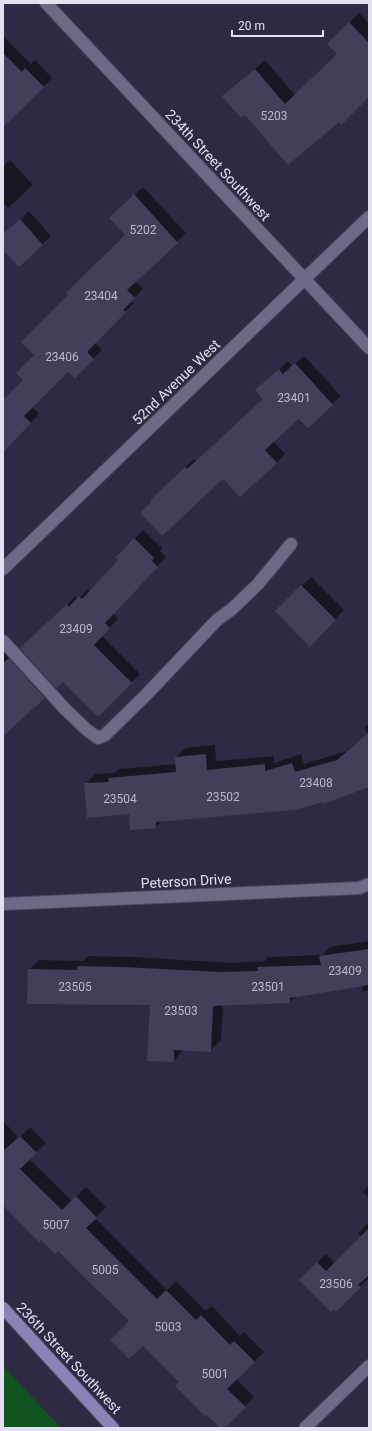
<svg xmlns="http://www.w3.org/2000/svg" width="372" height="1431" font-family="Roboto,sans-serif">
	<rect width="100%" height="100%" fill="#2f2a43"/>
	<path fill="#115221" d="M3,1366l58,62h-58z"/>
	<g fill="#0007">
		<path d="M359,13l10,10v73l-30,25 -94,-8 -21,-17 41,-36 31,36 42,-42 -9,-10z"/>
		<path d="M3,36l28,28 4,-4 17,18 -42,41 -7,-8z"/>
		<path d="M10,160l23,25 -25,23 -5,-6v-36z"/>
		<path d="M143,187l43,46 -51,48 8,8 -12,12 3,2 -39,39 7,8 -27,27 -7,-7 -36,37 7,7 -36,37v-49l22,-22 10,-25 91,-120 -7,-26z"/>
		<path d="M29,211l22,25 -32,30 -16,-18v-13z"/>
		<path d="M304,356l37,40 -9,8 -33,13 -26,24 12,13 -9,9 -53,14 -70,25 7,-11 34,-32 2,2 68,-62 1,-17 23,-21 4,5z"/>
		<path d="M143,530l19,18 -2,3 6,6 -53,56 5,6 -16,17 38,38 -42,42 -68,-76 46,-44 2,3 10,-10 3,2 28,-31 -3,-2z"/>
		<path d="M311,577l33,33 -34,35 -34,-34z"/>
		<path d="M13,645l40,44 -50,46v-81z"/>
		<path d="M369,723v61l-46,17 -161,20 -6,6 -27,-14 -44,-29 10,-10 19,-1 5,-4 57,-5v-7l9,-9 30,-3 1,16 58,-5v7l27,-9 3,10 43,-13 21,-18 -4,-5z"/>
		<path d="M369,941v49l-6,1 -1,-6 -66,11 -6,6 -67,3 -2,35 -10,10 -27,-1 -10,12 -23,-57 -122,-34 10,-10 44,1 5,-5 45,1 99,6 32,-2 5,-4 53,-2 8,-8z"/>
		<path d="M3,1121l16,17 11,-11 16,16 -17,16 43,42 14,-14 20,20 -11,11 72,72 9,-9 30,30 6,-5 28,30 4,-4 20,20 -28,27 18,18 -31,31h-2l-40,-46 -50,-61 -73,-71 -55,-58z"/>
		<path d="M369,1185v13l-6,-6z"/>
		<path d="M369,1222v51l-3,3 3,2 -33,33 -35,-31 25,-26 9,9 27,-26 -4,-4z"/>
	</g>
	<g fill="#433e59">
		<path d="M349,22l20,21v54l-28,28 -2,-3 -51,43 -43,-50 -4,3 -19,-22 33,-27 30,35 52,-50 -10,-10z"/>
		<path d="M3,53l19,19 3,-4 19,19 -41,40z"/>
		<path d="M134,194l44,49 -51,47 8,8 -12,12 3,2 -39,40 7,7 -19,19 -7,-6 -44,44 7,7 -28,29v-56l2,2 18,-18 -7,-7 18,-18 -13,-13 47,-47 -2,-2 59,-58 -16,-17z"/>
		<path d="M20,219l23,26 -24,22 -16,-17v-16z"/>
		<path d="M295,363l38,42 -25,23 -9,-9 -34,31 12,13 -37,34 -17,-18 -61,57 -22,-23 12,-11 -2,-2 35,-33 2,2 76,-70 -8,-9 24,-21 4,5z"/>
		<path d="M134,538l20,20 -2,3 6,6 -53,56 5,5 -16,17 38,38 -34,34 -35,-35 -7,6 -36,-40 47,-44 2,3 10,-11 3,3 36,-39 -3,-2z"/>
		<path d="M301,585l35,35 -26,27 -35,-36z"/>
		<path d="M9,658l36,40 -42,38v-73z"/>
		<path d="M369,732v55l-46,17v-2l-28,8 -139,12v6l-26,2 -1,-16 -42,4 -3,-35 25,-1 -1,-4 68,-6 -1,-15 31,-3 1,16 58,-6v7l27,-8 3,9 42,-12z"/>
		<path d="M369,949v36l-79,13v5l-77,3 -2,46 -37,-2v12l-27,-1 3,-56 -123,-1 1,-35 49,1v-4l46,1 98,5 37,-1 -1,-4 64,-2 -2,-9z"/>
		<path d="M20,1136l17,17 -17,16 42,41 14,-14 21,22 -11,10 71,71 9,-9 30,30 5,-5 29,30 4,-4 21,21 -28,27 19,18 -21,21h-5l-13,-13 -2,1 -30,-30 4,-4 -36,-36 -14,13 -19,-19 19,-19 -71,-70 -3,3 -14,-14 -2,2 -36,-37v-54z"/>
		<path d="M369,1228v47l-11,10 3,2 -25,25 -2,-3 -3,3 -32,-32 18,-18 9,9z"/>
	</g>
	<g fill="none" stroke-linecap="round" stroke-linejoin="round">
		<g stroke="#4c485d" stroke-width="14">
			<g id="minor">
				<path d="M46,3l323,345"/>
				<path d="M3,569l366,-352"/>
				<path d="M3,641l62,68 22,21 11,8 7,-3 40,-39 72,-76 15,-11 26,-25 33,-40"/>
				<path d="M3,904l356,-16 10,-4"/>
				<path d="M305,1428l64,-62"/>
			</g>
		</g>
		<g stroke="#4c485d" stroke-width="14">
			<path id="major" d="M3,1308l110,120"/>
		</g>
		<use href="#minor" stroke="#6e6986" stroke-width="12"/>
		<use href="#major" stroke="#8b82b6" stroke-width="12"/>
	</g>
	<g text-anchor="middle" stroke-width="4" stroke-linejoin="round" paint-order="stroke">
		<g font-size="12" fill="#bbb8cb">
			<text x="274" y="120">5203</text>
			<text x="143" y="234">5202</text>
			<text x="101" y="300">23404</text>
			<text x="62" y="361">23406</text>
			<text x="294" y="402">23401</text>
			<text x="76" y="633">23409</text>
			<text x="316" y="787">23408</text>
			<text x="223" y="801">23502</text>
			<text x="120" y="803">23504</text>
			<text x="345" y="975">23409</text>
			<text x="75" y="991">23505</text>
			<text x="268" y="991">23501</text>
			<text x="181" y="1015">23503</text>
			<text x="56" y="1229">5007</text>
			<text x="105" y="1274">5005</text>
			<text x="336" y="1288">23506</text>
			<text x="168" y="1331">5003</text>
			<text x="215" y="1378">5001</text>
		</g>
		<g font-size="14" fill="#e3e1f1" stroke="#2f2a43">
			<text transform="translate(218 165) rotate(47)" y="5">234th Street Southwest</text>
			<text transform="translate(176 382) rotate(-44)" y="5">52nd Avenue West</text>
			<text transform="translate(186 881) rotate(-3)" y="5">Peterson Drive</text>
			<text transform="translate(69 1358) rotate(47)" y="5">236th Street Southwest</text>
		</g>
	</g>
	<rect width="372" height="1431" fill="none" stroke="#e3e1f1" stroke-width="8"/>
	<path d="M232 30v6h91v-6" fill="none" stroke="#e3e1f1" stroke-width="2"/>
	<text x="238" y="30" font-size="12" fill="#e3e1f1" stroke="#2f2a43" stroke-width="3" paint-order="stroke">20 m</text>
</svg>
